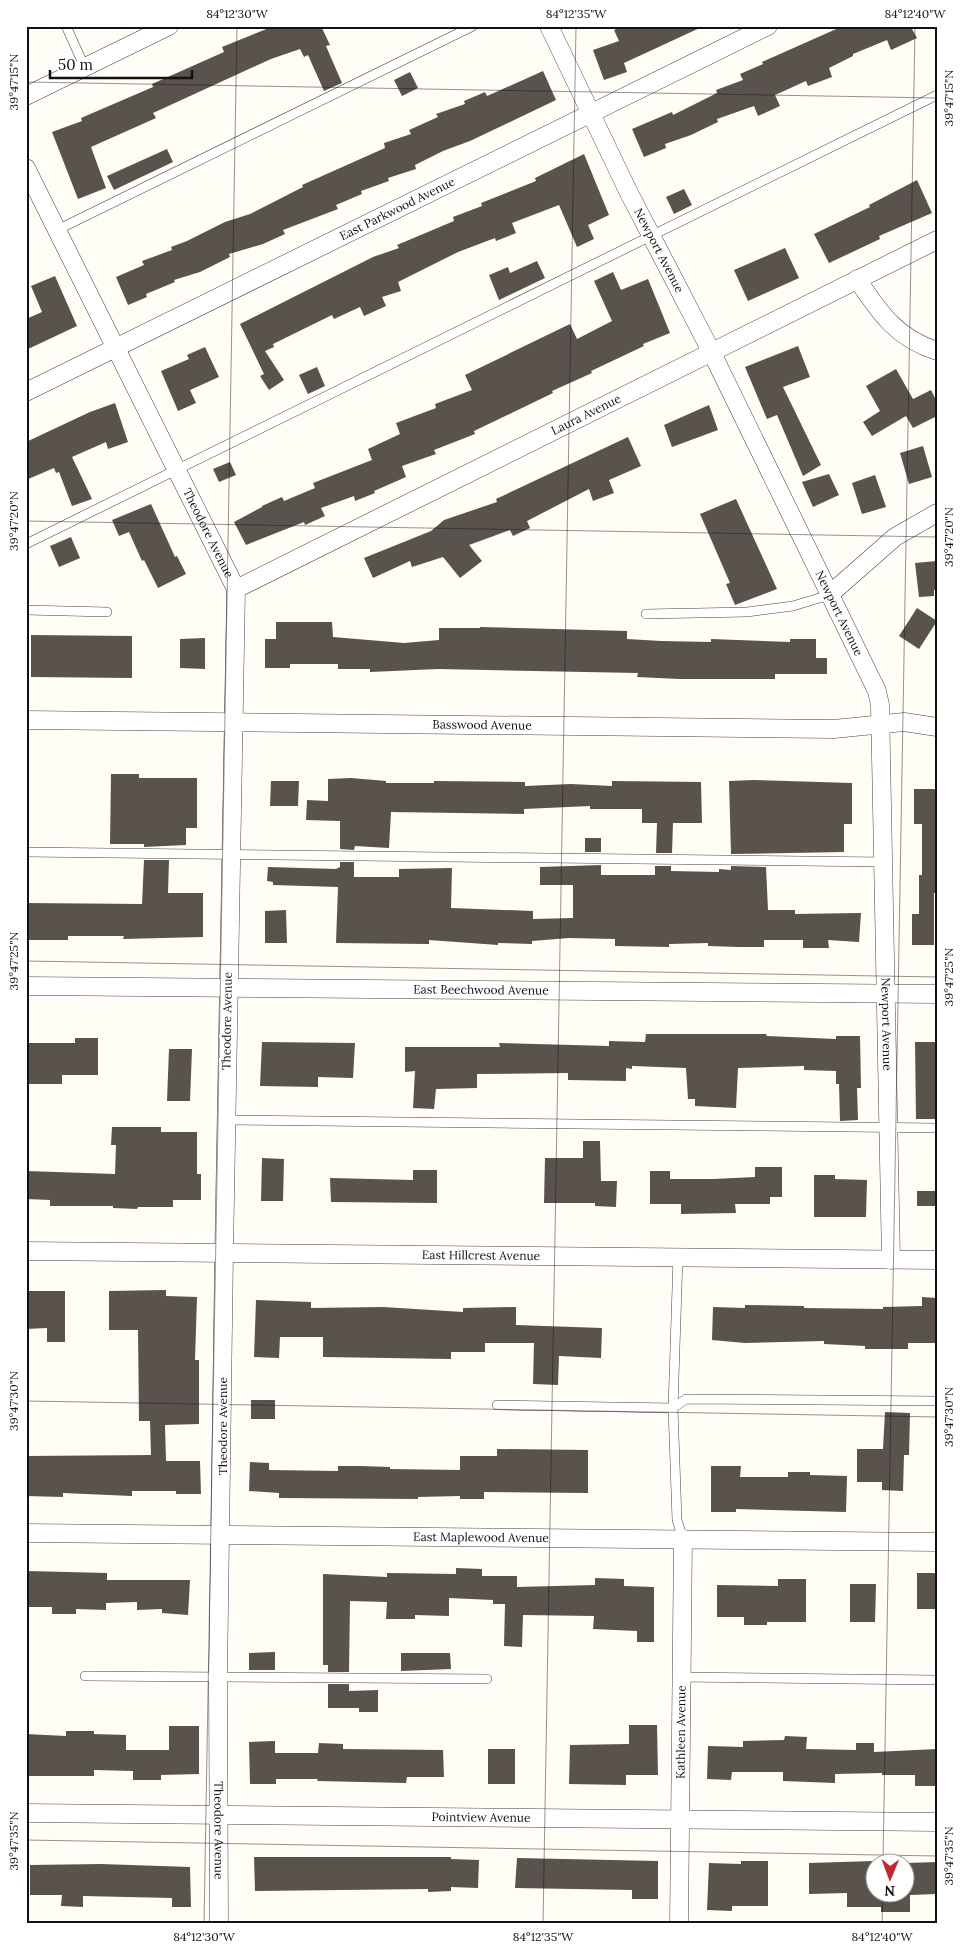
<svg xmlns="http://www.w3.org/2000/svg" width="963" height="1950" font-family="Lora,serif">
	<rect width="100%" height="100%" fill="#fffdf5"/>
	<g fill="#5a524d">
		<path d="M274,26h47l9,19 -4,1 16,37 -18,8 -16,-36 -4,2 -4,-8 -29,10 -118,54 3,5 -65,29 15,41 -28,11 -26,-67 30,-11 -1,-3 72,-31 -1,-3 72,-32 -2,-5z"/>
		<path d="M624,26h80l-80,37 3,9 -23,8 -11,-30 26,-9 -5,-11z"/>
		<path d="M843,26h75l-6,3 5,9 -26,12 -4,-10 -34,14v2l-24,12 3,9 -24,9 -2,-5 -31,14 5,11 -22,10 -4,-10 -37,13 1,3 -27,13 -26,9 1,4 -22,9 -12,-28 40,-17 1,3 44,-22 -1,-3 27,-10 -3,-6 23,-10 -1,-2z"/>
		<path d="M543,71l13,29 -86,41 -27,10 -28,14 1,4 -28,9 1,3 -28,10 1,3 -26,11 2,4 -55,21 2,4 -22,10 -34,10 1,3 -30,15 -26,8 1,2 -29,12 1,3 -19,8 -12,-28 28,-12 -2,-4 30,-11 -1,-3 16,-6 38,-19 25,-8 53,-27 -1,-2 83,-37 -1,-5 27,-9 -2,-4 29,-13 -2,-3 29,-10 -1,-3 21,-9 2,4z"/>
		<path d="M410,72l8,16 -16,8 -8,-16z"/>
		<path d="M167,149l6,13 -59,28 -7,-14z"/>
		<path d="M584,154l25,61 -21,10 6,14 -17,8 -18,-42 -47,18 4,10 -20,8 -1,-3 -37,14 -60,30 3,9 -19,6 4,9 -22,10 -4,-9 -26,12 -2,-4 -59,29 1,3 -9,4 19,29 -15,10 -9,-14 4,-2 -24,-50 133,-67 26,-9 -2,-3 57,-24 -1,-4 29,-11 -1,-3 55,-22 -1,-3z"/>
		<path d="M917,180l15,33 -53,23 1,3 -51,24 -15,-29 56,-27 -1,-2z"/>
		<path d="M684,189l8,16 -18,9 -8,-17z"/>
		<path d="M785,248l14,30 -51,23 -14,-31z"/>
		<path d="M537,261l8,17 -46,22 -10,-25 19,-8 2,6z"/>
		<path d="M613,272l8,18 27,-11 22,54 -27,11 1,2 -53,25 1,2 -40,18 1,2 -79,38 1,3 -41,16 2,4 -34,12 4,11 -32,14 1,2 -20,8 -1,-5 -33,12 4,8 -20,9 -1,-3 -58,23 -12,-23 28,-15v-1l20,-9 2,4 31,-13 -2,-5 59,-23 -4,-11 32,-15 -4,-11 40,-15 -1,-4 37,-14 -7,-15 105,-51 7,15 35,-18 -18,-40z"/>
		<path d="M55,276l22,50 -51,24v-31l16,-7 -11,-26z"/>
		<path d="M798,346l12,31 -27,10 38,78 -18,11 -26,-61 -10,4 -22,-52z"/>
		<path d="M205,347l14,30 -29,13 6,13 -18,8 -17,-40 28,-12 -2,-4z"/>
		<path d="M317,367l8,19 -17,8 -9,-19z"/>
		<path d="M896,369l17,30 18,-9 6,12v14l-24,12 -7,-12 -34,20 -9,-14 17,-11 -14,-25z"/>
		<path d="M115,403l13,39 -20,7 -2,-7 -34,15 20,42 -20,7 -13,-34 -3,1 -2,-5 -28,12v-38l64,-30z"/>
		<path d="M709,405l9,25 -46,17 -8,-22z"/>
		<path d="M628,437l13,29 -32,14 5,13 -21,8 -4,-12 -62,32 3,7 -17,8 -3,-6 -41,15 13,16 -22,17 -17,-21 -31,10 -2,-6 -37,17 -9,-20 67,-27 13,-11 53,-18 -1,-3z"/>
		<path d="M923,446l9,31 -23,7 -9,-31z"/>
		<path d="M230,462l6,13 -17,7 -6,-13z"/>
		<path d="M829,474l10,21 -26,12 -11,-25z"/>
		<path d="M875,475l11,32 -24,7 -10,-31z"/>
		<path d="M736,499l41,90 -42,16 -9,-21 4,-1 -30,-69z"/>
		<path d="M151,504l24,53 2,-1 9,18 -28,14 -14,-28 -2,1 -13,-29 -10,4 -7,-16z"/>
		<path d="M71,537l9,21 -21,9 -9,-21z"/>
		<path d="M937,561v29h-3v6l-15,1 -4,-34z"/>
		<path d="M917,608l20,13 -18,28 -20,-13z"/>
		<path d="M276,622h56l1,15 71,6 35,-3v-12h41v-1l147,4v8l34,2 50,1v-3l79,3v-3h26v19h11v16h-52v5h-96l-42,-2 1,-4 -200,-4 -68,3v-3h-32v-5h-48v4h-25v-29h11z"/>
		<path d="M31,635l101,1v42l-101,-1z"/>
		<path d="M205,638v31l-25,-1v-29z"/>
		<path d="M111,774h28v4h58v50h-11v17l-42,2v-3h-34z"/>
		<path d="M351,778l35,3v2h48v-2l91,1v4l46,-2 41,2v-5l89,1 1,41h-29l-1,30h-16l1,-30h-15v-14h-52v-3l-66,3v5l-133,-2 -2,36 -34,-2 -1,4 -14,-1v-28l-34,-1 1,-20 21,1v-22z"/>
		<path d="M753,780l99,3v41h-8v28l-113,2 -2,-73z"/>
		<path d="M271,781h28l-1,25h-28z"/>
		<path d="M914,789h23v104h-3v52h-22v-31h7v-39h3v-51h-8z"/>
		<rect x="585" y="838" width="16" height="14"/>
		<path d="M144,860h25l-1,33h35v44l-80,2 1,-3h-56v4h-42v-37l116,1z"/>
		<path d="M340,862h14v15h45v-8l53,-1 -1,40 82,3v8l40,-1v-33h-33v-18l61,-2v10h54v-9h16v5l48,1v-3l12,1v-4l35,1 2,43h27v4l66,-1 -2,29 -31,-2 1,8h-26v-8h-39v7h-25l-31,-1v-3l-39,1v3l-54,-1v-7l-46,-1 -37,3v3l-34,-1v2l-69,-5v4l-93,-1 2,-56 -65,-2v-3l-6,-1 1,-14 68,2 4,-2z"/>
		<path d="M286,910l1,33h-22v-32z"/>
		<path d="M646,1034h120l1,2 69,3v-3h24l1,52h-4l1,32 -18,1 -1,-37h-3v-13l-32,-1v-4l-66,2 -2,40 -41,-2v-7h-7l-2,-31 -54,-2v3l-6,-1v13l-58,-1v-7l-91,1v14l-41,1 -2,20 -21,-1 2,-37 -10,1v-25h95l-1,-4 110,3v-5l36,1z"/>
		<path d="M75,1038h23v37h-36v9h-36v-41h49z"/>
		<path d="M262,1042l93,1 -2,35 -35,-1v10l-58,-1z"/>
		<path d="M915,1042h22v77h-21z"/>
		<path d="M169,1049h23l-2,52h-23z"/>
		<path d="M112,1127h49v5h36v42h4v26h-28v7h-35l-1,2 -24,-1v-2h-63v-6l-24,-1v-28l89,3 1,-29h-5z"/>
		<path d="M583,1141h17l1,40h16l-1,26 -21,-1v-3h-51l1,-45h38z"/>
		<path d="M262,1158l22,1 -1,42h-22z"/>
		<path d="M755,1167h27v30h-12v7h-35l1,9 -55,1v-10h-31v-33h20v8h43l42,-2z"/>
		<path d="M413,1170h24v33l-106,-1 -1,-24 83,2z"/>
		<path d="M814,1175h21v4l32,1 -1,37h-52z"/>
		<rect x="917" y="1191" width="20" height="15"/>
		<path d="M166,1290v6l31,1 -2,63h4v64l-34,1 1,36h34l1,33h-25v-3h-44v5l-69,-3v4l-37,-1v-40l125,-1 -1,-34h-11l-1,-91h-29v-39z"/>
		<path d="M26,1291h39v51h-18v-14l-21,1z"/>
		<path d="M922,1297l15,1v45h-29v6h-43v-3l-41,-2v-3l-79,2 -33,-3 1,-33 32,1v-3l59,1v2l79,1v-2l39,-1z"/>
		<path d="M256,1300l55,2v6l72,-1 80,5v-4l53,-1v18l86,3 -1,30 -42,-2 -1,29 -25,-1 1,-41h-49v9h-34v7l-128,-2v-20h-43l-1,21 -25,-1z"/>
		<rect x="251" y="1400" width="24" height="19"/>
		<path d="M885,1412l25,1 -1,42h-5l-1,36 -21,-1v-8h-25v-33h26z"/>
		<path d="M497,1449l91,1v43l-104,-1v7h-24v-3l-42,1v2l-139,-1v-5l-30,-2 1,-29 19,1v7l69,1v-5h22l30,1v2l70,1v-14h37z"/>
		<path d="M711,1466h30l-1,11h48v-5h22v3l37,1 -1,36 -110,-3v3h-25z"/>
		<path d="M456,1568l26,1v7h35v11l78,-2v-7l29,1v7l30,1v55h-17v-11l-44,-2 1,-13 -71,-1 -1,32 -18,-1 1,-42h-12v-4l-44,-2v18l-34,-1v4h-29l1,-17 -37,-1 -1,71h-21v-7h-5v-91l64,3v-4l69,1z"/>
		<path d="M27,1571l80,2v7h83l-2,35 -26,-2v-4l-25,1v-8l-31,1v7l-30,-1v5h-24v-7h-25z"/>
		<rect x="917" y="1573" width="20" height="36"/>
		<path d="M778,1579h28v43h-39v3h-23v-8h-27v-32l61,1z"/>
		<path d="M850,1584h26l-1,38h-25z"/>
		<path d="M275,1652v18h-26v-17z"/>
		<path d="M401,1653h49l1,16 -50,2z"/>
		<path d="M328,1684h21v7l29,-1v22h-19v-4h-31z"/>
		<path d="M629,1725h28l1,50h-32v10l-57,-1 1,-39 59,-1z"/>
		<path d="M169,1726h30v48l-38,1v5h-28v-9l-39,-1v6h-68v-42l40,2v-5h28v3l32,1v15h43z"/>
		<path d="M785,1736l22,1 -1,12 50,1v-7h18v9l63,-3v37h-22v-11h-33v-2l-47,1v9l-52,-2v-9h-51l-1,8 -24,-1 1,-33 35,1v-6l41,-1z"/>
		<path d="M275,1741v12h43l1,-10 24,1v5l100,1 1,27h-37l-1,6 -89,-2 1,-2h-42v5h-26l-1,-42z"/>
		<rect x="488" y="1749" width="27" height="35"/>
		<path d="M254,1857h197v2l28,1 -1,28 -27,-1v4l-23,1v-3l-173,2z"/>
		<path d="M517,1858l141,3v38h-26v-9l-117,-2z"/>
		<path d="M741,1861h27v45h-36v5l-25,-1 2,-47 32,1z"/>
		<path d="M874,1861v31h32v-29l31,-1v32l-27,1v17h-29v-5h-34v-14l-38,1v-31z"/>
		<path d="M101,1864l89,3 1,40h-19v-9l-89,-2v11l-22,-1 1,-11h-32v-30z"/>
	</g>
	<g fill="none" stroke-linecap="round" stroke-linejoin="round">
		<g stroke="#444" stroke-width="10">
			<g id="lane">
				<path d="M66,26l19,42"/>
				<path d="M57,230l416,-204"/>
				<path d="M26,544l911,-449"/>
				<path d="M26,610l81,2"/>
				<path d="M646,614l101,-2 46,-6 36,-11"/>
				<path d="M26,852l857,10"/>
				<path d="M226,1120l711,8"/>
				<path d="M497,1405l176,3 5,-151"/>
				<path d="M683,1539l-6,-19 -4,-112 13,-9 251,2"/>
				<path d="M85,1676l402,3"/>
				<path d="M681,1677l256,3"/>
			</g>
		</g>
		<g stroke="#444" stroke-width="19">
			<g id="street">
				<path id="s1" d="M549,26l79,165 83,160 166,340 3,14 11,555"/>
				<path d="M26,96l143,-70"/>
				<path id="s2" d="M26,168l210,421 -12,664 -6,424 1,247"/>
				<path d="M857,279c23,34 39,59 80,72"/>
				<path id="s3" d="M26,392l742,-366"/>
				<path id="s4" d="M236,589l701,-349"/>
				<path d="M829,595l66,-58 42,-24"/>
				<path id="s5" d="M26,720l808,9 70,-7 33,5"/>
				<path id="s6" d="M26,986l911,8"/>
				<path id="s7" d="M26,1251l911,9"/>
				<path id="s8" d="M26,1533l911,9"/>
				<path id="s9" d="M26,1813l911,9"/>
				<path id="s10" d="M679,1924l4,-385"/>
			</g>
		</g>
		<use href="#lane" stroke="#fff" stroke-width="9"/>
		<use href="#street" stroke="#fff" stroke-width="18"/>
	</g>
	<path fill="none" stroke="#111" stroke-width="1" stroke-opacity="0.45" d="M26,82l911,16M26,521l911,16M26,961l911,16M26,1401l911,16M26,1840l911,16M883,1862l32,-1836M204,1924l33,-1898M543,1924l33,-1898M882,1924l1,-32"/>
	<g text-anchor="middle" stroke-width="5" stroke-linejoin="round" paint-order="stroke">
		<g font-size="12" fill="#111" stroke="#fff">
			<text dy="4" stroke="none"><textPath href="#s3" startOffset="414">East Parkwood Avenue</textPath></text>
			<text dy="4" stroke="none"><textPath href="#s1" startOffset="250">Newport Avenue</textPath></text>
			<text dy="4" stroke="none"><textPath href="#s4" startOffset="391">Laura Avenue</textPath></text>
			<text dy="4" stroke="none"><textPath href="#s2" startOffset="408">Theodore Avenue</textPath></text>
			<text dy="4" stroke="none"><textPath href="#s1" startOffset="655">Newport Avenue</textPath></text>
			<text dy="4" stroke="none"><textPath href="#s5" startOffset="456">Basswood Avenue</textPath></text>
			<text dy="4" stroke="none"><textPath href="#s6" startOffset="455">East Beechwood Avenue</textPath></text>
			<text transform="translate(227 1021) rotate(-89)" y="4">Theodore Avenue</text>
			<text dy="4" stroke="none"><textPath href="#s1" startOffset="1075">Newport Avenue</textPath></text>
			<text dy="4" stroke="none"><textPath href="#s7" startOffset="455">East Hillcrest Avenue</textPath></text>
			<text transform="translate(223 1426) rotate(-90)" y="4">Theodore Avenue</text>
			<text dy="4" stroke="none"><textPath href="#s8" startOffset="455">East Maplewood Avenue</textPath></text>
			<text dy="4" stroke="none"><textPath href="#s10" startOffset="192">Kathleen Avenue</textPath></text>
			<text dy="4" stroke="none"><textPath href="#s9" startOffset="455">Pointview Avenue</textPath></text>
			<text dy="4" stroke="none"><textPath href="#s2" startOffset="1712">Theodore Avenue</textPath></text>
		</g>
	</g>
	<rect width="963" height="1950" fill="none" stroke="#ffffff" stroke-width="55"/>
	<g transform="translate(890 1878) rotate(181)"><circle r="24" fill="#ffffff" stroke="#a0a0a0"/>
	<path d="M0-4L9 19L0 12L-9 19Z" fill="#c4262e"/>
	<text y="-8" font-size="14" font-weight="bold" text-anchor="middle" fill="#111111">N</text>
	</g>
	<path d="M50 70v8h142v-8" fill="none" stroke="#111111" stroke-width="2.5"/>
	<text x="58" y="70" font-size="15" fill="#111111" stroke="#ffffff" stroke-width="4" paint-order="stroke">50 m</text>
	<rect x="28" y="28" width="908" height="1894" fill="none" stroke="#111" stroke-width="2"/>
	<g font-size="12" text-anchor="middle" fill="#111">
		<text x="237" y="18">84°12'30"W</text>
		<text x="576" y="18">84°12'35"W</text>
		<text x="915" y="18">84°12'40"W</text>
		<text transform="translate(14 82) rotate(-90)" y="4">39°47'15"N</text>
		<text transform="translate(949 98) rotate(-90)" y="4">39°47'15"N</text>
		<text transform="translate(14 521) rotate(-90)" y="4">39°47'20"N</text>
		<text transform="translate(949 537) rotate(-90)" y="4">39°47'20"N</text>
		<text transform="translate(14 961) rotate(-90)" y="4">39°47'25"N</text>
		<text transform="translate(949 977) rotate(-90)" y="4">39°47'25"N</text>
		<text transform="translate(14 1401) rotate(-90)" y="4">39°47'30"N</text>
		<text transform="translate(949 1417) rotate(-90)" y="4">39°47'30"N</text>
		<text transform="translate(14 1841) rotate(-90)" y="4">39°47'35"N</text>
		<text transform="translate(949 1856) rotate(-90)" y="4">39°47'35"N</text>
		<text x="204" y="1941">84°12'30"W</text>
		<text x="543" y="1941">84°12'35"W</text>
		<text x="882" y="1941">84°12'40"W</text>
	</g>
</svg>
